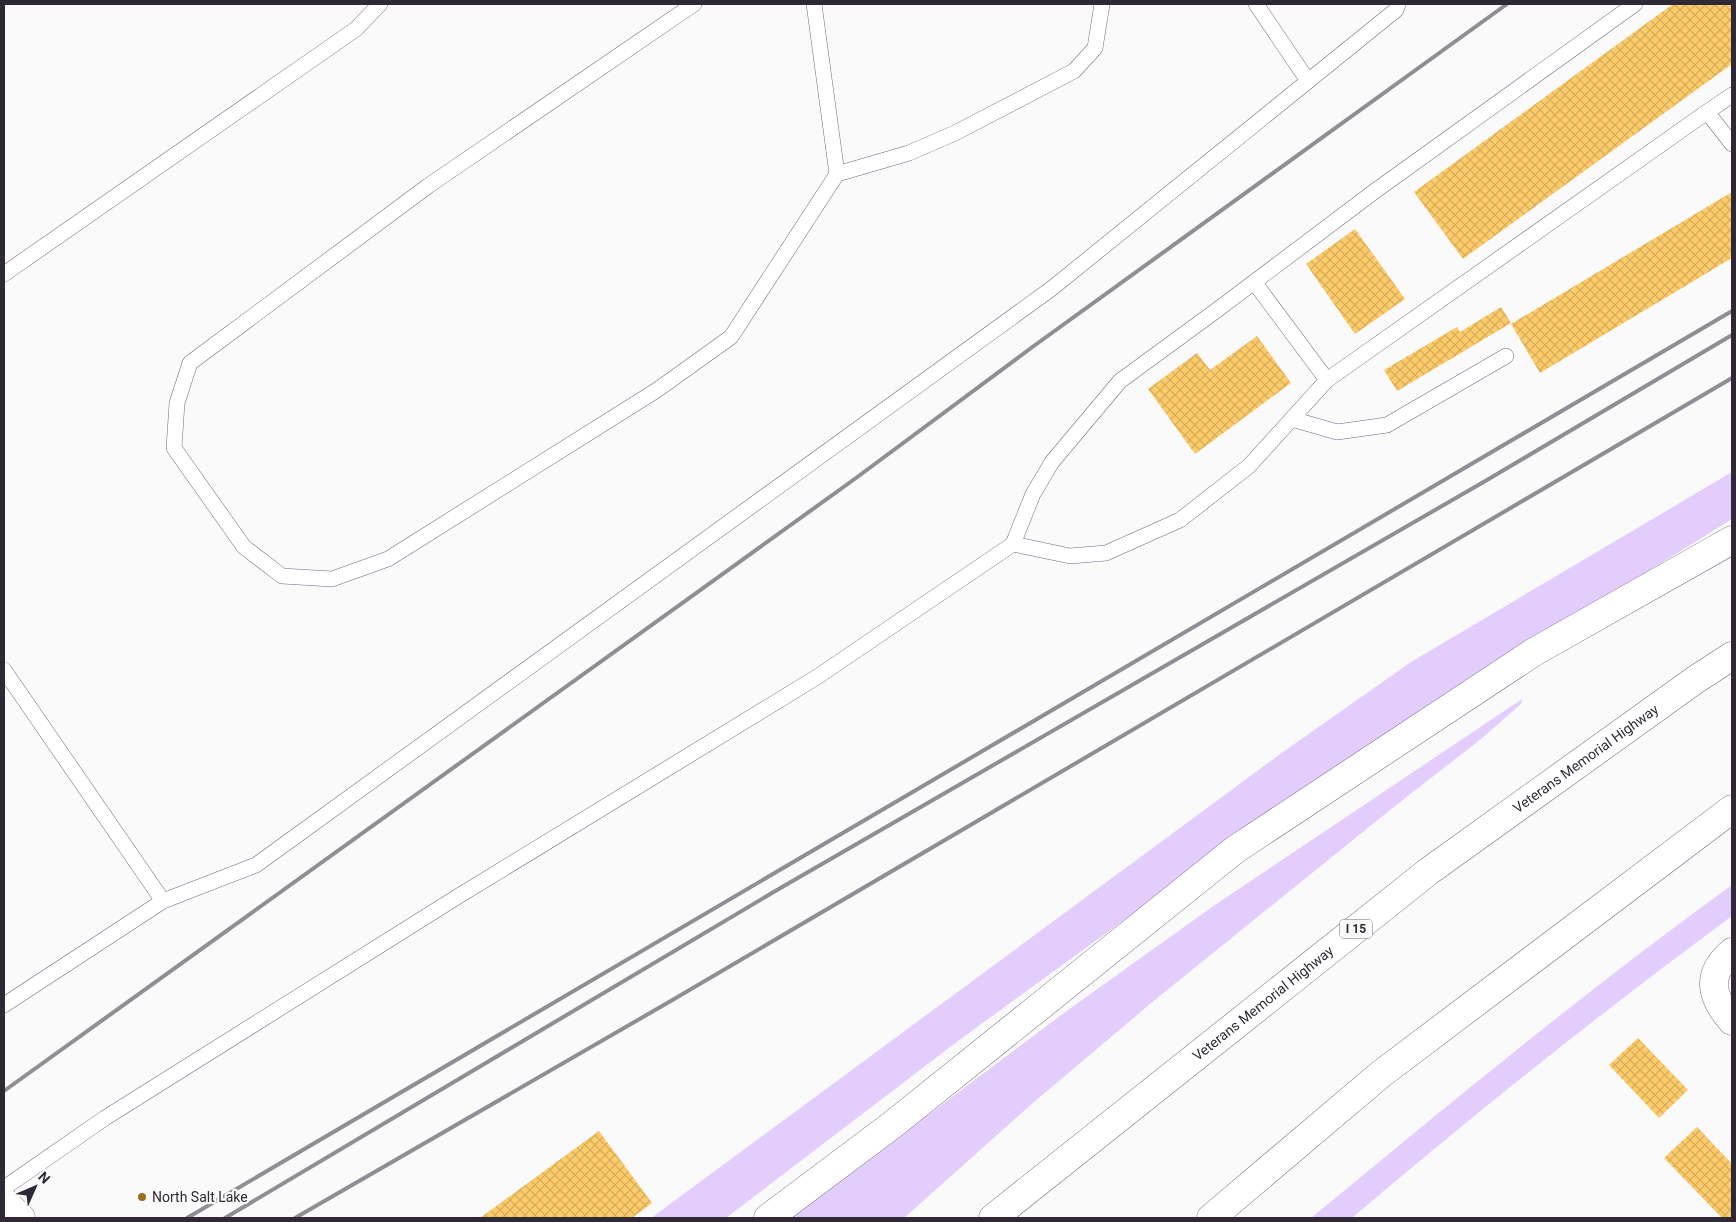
<svg xmlns="http://www.w3.org/2000/svg" width="1736" height="1222" font-family="Roboto,sans-serif">
	<defs>
		<pattern id="building-cross-hatch" width="8" height="8" patternUnits="userSpaceOnUse" patternTransform="scale(1.25)"><rect width="8" height="8" fill="#fccb6a"/><path d="M0 0l8 8M0 8l8-8" fill="none" stroke="#d8ae5c"/></pattern>
	</defs>
	<rect width="100%" height="100%" fill="#fafafa"/>
	<g fill="#e3cdfc">
		<path d="M1732,472v47l-198,123 -227,151 -187,130 -162,118 -232,177h-75l632,-466 128,-90z"/>
		<path d="M1522,699l-1,5 -40,35 -86,67 -239,193 -122,103 -130,116h-113l277,-208 144,-103z"/>
		<path d="M1732,885v31c-130,96 -257,197 -380,302h-41c138,-114 276,-228 421,-333z"/>
	</g>
	<g fill="url(#building-cross-hatch)">
		<path d="M1673,4h59v60l-269,195 -49,-67z"/>
		<path d="M1732,192v66l-192,115 -29,-49z"/>
		<path d="M1355,229l50,70 -50,35 -49,-70z"/>
		<path d="M1501,307l10,16 -114,68 -13,-21 73,-43 3,5z"/>
		<path d="M1257,336l34,47 -96,71 -47,-65 49,-36 13,17z"/>
		<path d="M1638,1038l50,52 -29,28 -50,-53z"/>
		<path d="M1697,1127l35,37v54h-10l-58,-60z"/>
		<path d="M599,1131l53,72 -20,15h-152z"/>
		<path d="M144,1191l4,8 -7,3 -4,-7z"/>
	</g>
	<g fill="none" stroke-linecap="round" stroke-linejoin="round">
		<g stroke="#746784" stroke-width="16">
			<g id="lane">
				<path d="M694,4l-266,182 -238,177 -13,40 -3,45 70,99 38,29 50,3 56,-20 269,-169 74,-53 106,-163 72,-21 46,-20 119,-62 21,-23 7,-44"/>
				<path d="M814,4l23,170"/>
				<path d="M1256,4l52,77"/>
				<path d="M1707,112l25,-17"/>
				<path d="M4,274l352,-245 24,-25"/>
				<path d="M1254,282l73,98"/>
				<path d="M1292,419l45,13 50,-7 119,-69"/>
				<path d="M1013,544l57,12 36,-3 74,-33 69,-54 78,-86 380,-268 25,32"/>
				<path d="M4,670l159,231 -159,104"/>
				<path d="M163,901l93,-36 795,-576 345,-279 2,-6"/>
				<path d="M4,1188l101,-70 352,-221 360,-220 196,-133 20,-50 19,-32 68,-81 97,-71 158,-119 260,-187"/>
			</g>
		</g>
		<g stroke="#746784" stroke-width="29">
			<path id="street" d="M1732,952c-27,23 -21,45 0,69"/>
		</g>
		<g stroke="#746784" stroke-width="29">
			<path id="secondary" d="M4,1201l17,17"/>
		</g>
		<g stroke="#746784" stroke-width="29">
			<g id="highway">
				<path d="M768,1218l124,-93 344,-276 298,-197 198,-112"/>
				<path id="s1" d="M993,1218l436,-347 266,-191 37,-24"/>
				<path d="M1211,1218l170,-144 351,-265"/>
			</g>
		</g>
		<use href="#lane" stroke="#fff" stroke-width="15"/>
		<use href="#street" stroke="#fff" stroke-width="28"/>
		<use href="#secondary" stroke="#fff" stroke-width="28"/>
		<use href="#highway" stroke="#fff" stroke-width="28"/>
		<g stroke="#908d94" stroke-width="4">
			<path d="M4,1091l852,-613 175,-130 476,-344"/>
			<path d="M187,1218l1545,-907"/>
			<path d="M225,1218l552,-328 710,-410 245,-145"/>
			<path d="M295,1218l374,-216 1063,-624"/>
		</g>
	</g>
	<circle fill="#97711b" stroke="#fafafa" stroke-width="2" cx="142" cy="1197" r="5"/>
	<g text-anchor="middle" stroke-width="4.5" stroke-linejoin="round" paint-order="stroke">
		<rect fill="#fafafa" stroke="#6c6871" stroke-width="1" x="1340" y="919.5" width="32" height="19" rx="4"/>
		<g font-size="12" font-weight="bold" fill="#2f2936">
			<text x="1356" y="933">I 15</text>
		</g>
		<g font-size="14" fill="#2f2936" stroke="#fafafa">
			<text dy="5" stroke="none"><textPath href="#s1" startOffset="750">Veterans Memorial Highway</textPath></text>
			<text dy="5" stroke="none"><textPath href="#s1" startOffset="345">Veterans Memorial Highway</textPath></text>
		</g>
		<g font-size="14" fill="#2f2936" stroke="#fafafa" text-anchor="start">
			<text x="152" y="1202">North Salt Lake</text>
		</g>
	</g>
	<rect width="1736" height="1222" fill="none" stroke="#2f2936" stroke-width="10"/>
	<g transform="translate(35 1187) rotate(45)" stroke="#fafafa" stroke-width="4" paint-order="stroke">
	<path d="M0-4L9 19L0 12L-9 19Z" fill="#2f2936"/>
	<text y="-8" font-size="14" font-weight="bold" text-anchor="middle" fill="#2f2936">N</text>
	</g>
</svg>
